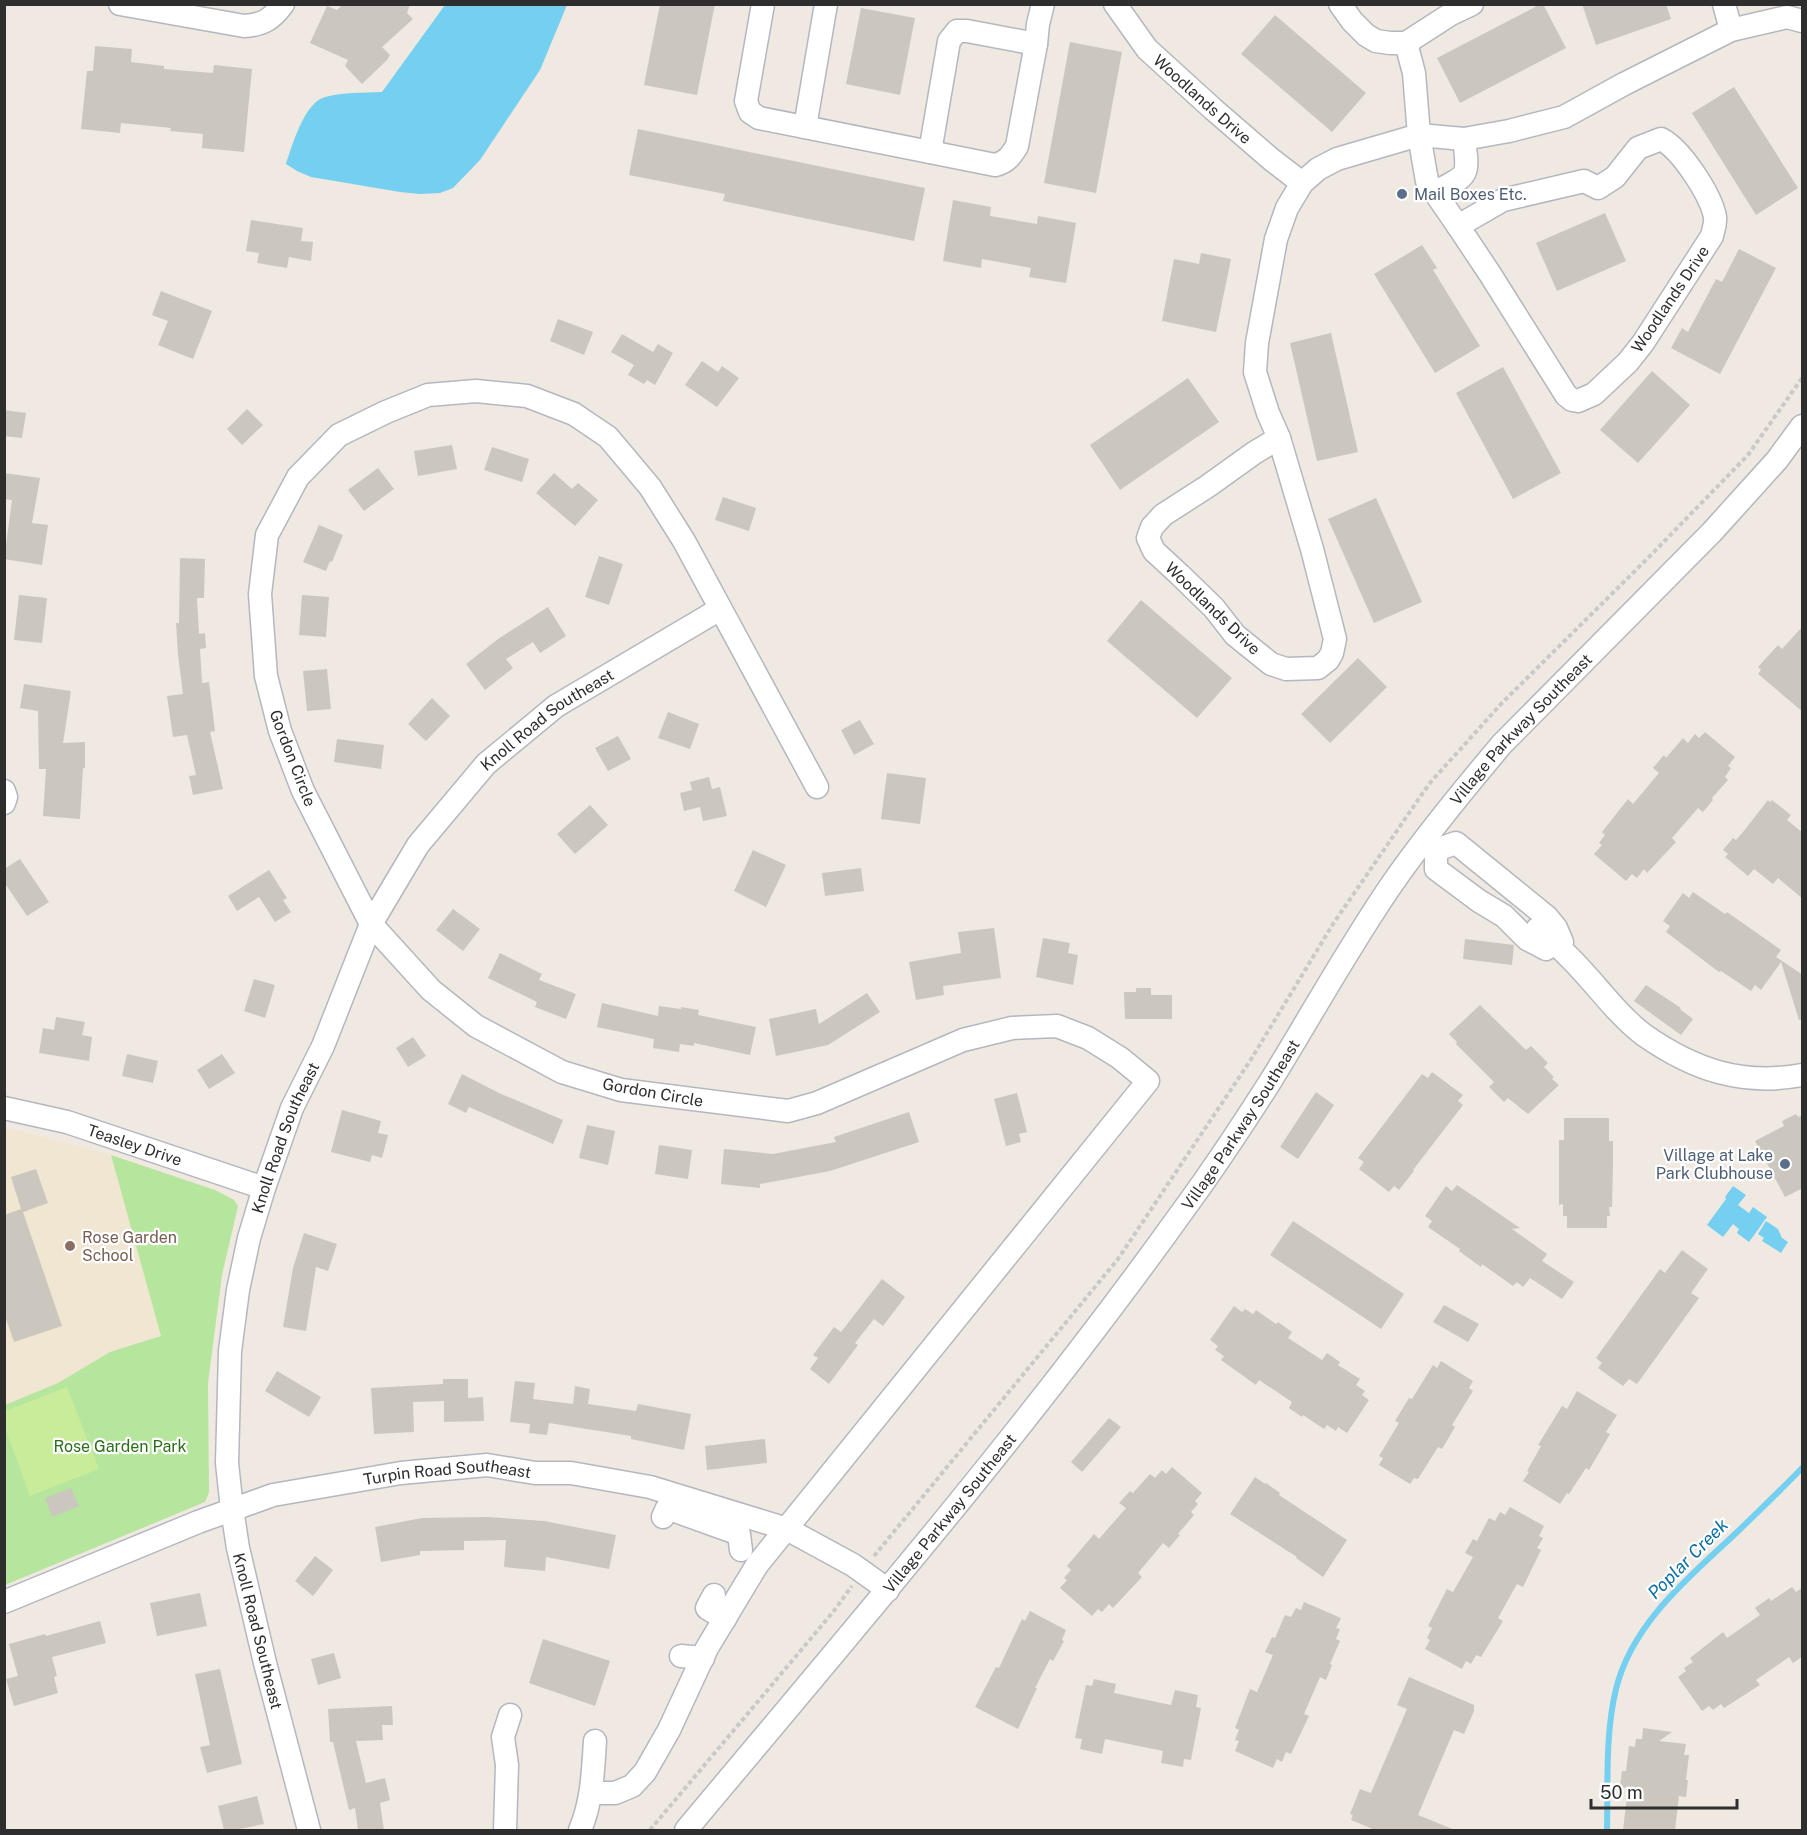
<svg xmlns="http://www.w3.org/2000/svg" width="1807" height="1835" font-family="'Public Sans',sans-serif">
	<rect width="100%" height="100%" fill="#efe9e1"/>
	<path fill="#f0e6d1" d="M5,1130h11l95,25 50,181 -51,16 -52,31 -53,22z"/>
	<path fill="#b6e59e" d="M111,1155l104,35 19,10 4,6 -16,69 -14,108 1,109 -4,10 -200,83v-180l53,-22 52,-31 51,-16z"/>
	<path fill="#c9ec9a" d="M67,1387l32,82 -69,27 -25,-68v-17z"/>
	<g fill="#75cff0">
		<path d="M445,5h122l-27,65 -60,90 -27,28 -13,5 -20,1 -20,-2 -89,-15 -14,-6 -11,-7c6,-18 18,-61 39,-67 18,-5 39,-4 57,-5z"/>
		<path d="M1733,1186l13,9 -8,10 11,8 4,-6 14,10 -18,25 -12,-9 2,-4 -6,-5 -10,13 -16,-12 19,-26 -1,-2z"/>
		<path d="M1766,1221l12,8 4,9 6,4 -7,11 -19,-12 2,-3 -6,-4z"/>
	</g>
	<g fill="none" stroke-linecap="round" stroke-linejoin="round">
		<path stroke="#75cff0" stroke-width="6" d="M1607,1830c1,-45 -2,-96 9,-141 16,-65 71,-110 118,-154 23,-22 46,-44 68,-67"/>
	</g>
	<g fill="#cbc7bf">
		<path d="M343,4h67l-3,9 6,6 -31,28 8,8 -3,5 -25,24 -17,-18 3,-6 -38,-17 17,-37 10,4z"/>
		<path d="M660,4h55l-18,91 -53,-10z"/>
		<path d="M1541,4h2l23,44 -106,55 -23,-45z"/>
		<path d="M1582,4h84l5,15 -75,26z"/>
		<path d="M861,8l54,10 -15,77 -54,-11z"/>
		<path d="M1275,15l91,78 -34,39 -91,-78z"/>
		<path d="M1070,42l52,10 -26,141 -52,-10z"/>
		<path d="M95,46l37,3 -1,13 33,4v3l49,4 1,-8 38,4 -8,83 -42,-4 1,-14 -33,-3 1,-3 -50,-5 -1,10 -39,-4 6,-58h6z"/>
		<path d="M1734,87l64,101 -42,27 -64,-102z"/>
		<path d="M638,129l287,59 -11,53 -191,-40 2,-7 -96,-19z"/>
		<path d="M953,200l38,7 -1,9 47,8 1,-8 38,7 -10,60 -37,-6 2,-9 -49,-9 -1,9 -38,-7z"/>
		<path d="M1605,213l21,48 -69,30 -21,-48z"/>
		<path d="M251,220l52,8 -2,13 12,1 -2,19 -22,-4 -2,11 -30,-5 2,-10 -13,-2z"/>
		<path d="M1422,245l15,23 -4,2 47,76 -45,27 -61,-99z"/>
		<path d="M1739,249l37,19 -56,106 -49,-26 11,-20 6,4 28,-53 6,3z"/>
		<path d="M1201,253l30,6 -15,73 -54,-11 12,-62 25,5z"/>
		<path d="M161,291l51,20 -19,48 -35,-14 10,-24 -16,-6z"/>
		<path d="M558,319l35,13 -9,23 -34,-14z"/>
		<path d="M1331,333l27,119 -41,9 -27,-118z"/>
		<path d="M622,334l31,18 5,-8 15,9 -18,32 -8,-5 -3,4 -16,-9 6,-10 -23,-13z"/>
		<path d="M702,361l16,11 4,-6 17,12 -22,29 -32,-22z"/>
		<path d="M1503,367l58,106 -48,26 -57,-106z"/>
		<path d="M1652,371l38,34 -52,58 -38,-33z"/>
		<path d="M1188,378l31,44 -99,68 -30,-45z"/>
		<path d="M247,409l16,16 -21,20 -15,-16z"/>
		<path d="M4,410l22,3 -4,25 -18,-2z"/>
		<path d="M452,445l5,24 -39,7 -4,-25z"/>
		<path d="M492,447l37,12 -7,23 -38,-12z"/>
		<path d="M378,468l16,21 -30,22 -16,-21z"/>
		<path d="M4,473l36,5 -8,45 16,2 -6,40 -38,-6 8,-59 -8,-1z"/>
		<path d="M554,473l18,16 6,-6 20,17 -23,26 -39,-33z"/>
		<path d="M723,497l33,11 -7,23 -34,-11z"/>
		<path d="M1376,498l46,104 -48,21 -46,-104z"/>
		<path d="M319,525l24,10 -11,27 -2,-1 -4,10 -23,-9z"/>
		<path d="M599,556l24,8 -14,41 -24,-8z"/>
		<path d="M180,558l25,1 -1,39h-7l2,36 6,-1 1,15 -6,1 2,34 7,-1 6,49 -5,1 13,57 -30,6 -4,-19 7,-1 -9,-40 -14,2 -6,-41 16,-2 -5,-39 -2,-32h3z"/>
		<path d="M19,595l28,3 -5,45 -28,-3z"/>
		<path d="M302,595l27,2 -3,40 -27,-2z"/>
		<path d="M1141,600l91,78 -35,40 -90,-77z"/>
		<path d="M548,607l18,29 -26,17 -7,-11 -27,17 7,9 -28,22 -19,-26 32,-25z"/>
		<path d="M1803,626v86l-45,-38 3,-4 -3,-3 20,-22 4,4z"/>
		<path d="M1358,658l29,29 -57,56 -29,-29z"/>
		<path d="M327,669l4,40 -24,2 -4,-40z"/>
		<path d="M24,684l47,7 -8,52 22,-1v26h-2l-3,51 -37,-3 3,-47h-7l-1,-58 -18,-3z"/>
		<path d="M432,698l18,18 -24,25 -18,-17z"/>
		<path d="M668,712l31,12 -9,25 -32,-11z"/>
		<path d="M860,720l14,24 -20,11 -13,-25z"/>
		<path d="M1705,732l30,25 -7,9 3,2 -6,9 3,3 -16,18 1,2 -10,12 -5,-4 -26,30 4,4 -29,31 -3,-4 -7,9 -5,-4 -6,7 -32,-27 8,-9 -3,-2 6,-8 -3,-3 26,-33 5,5 26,-31 -6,-5 11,-13 2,3 17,-20 5,5 7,-9 4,4z"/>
		<path d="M618,736l13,23 -23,12 -13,-23z"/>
		<path d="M337,739l47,6 -3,24 -47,-7z"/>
		<path d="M887,773l39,5 -6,46 -39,-5z"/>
		<path d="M709,777l3,12 8,-2 7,29 -24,5 -3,-14 -16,4 -4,-18 12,-3 -2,-8z"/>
		<path d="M1768,800l2,2 2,-2 19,15 -4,5 16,13v66l-25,-21 -5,6 -19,-15 -6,7 -23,-19 3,-3 -5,-4 10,-12 3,2 7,-8z"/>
		<path d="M590,805l18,20 -33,29 -18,-20z"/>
		<path d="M753,850l33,15 -20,42 -32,-16z"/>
		<path d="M20,859l29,43 -22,14 -23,-34v-13z"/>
		<path d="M861,868l3,23 -39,5 -3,-23z"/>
		<path d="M269,870l18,28 -4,2 8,12 -16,10 -16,-25 -22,14 -9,-15z"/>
		<path d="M1693,892l32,22 2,-2 54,38 -5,7 27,18v44l-4,1 -18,-58 -20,28 -6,-5 -4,6 -30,-20 -2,1 -53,-40 4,-6 -7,-5 20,-28 6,5z"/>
		<path d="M453,909l27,20 -17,22 -27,-21z"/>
		<path d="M994,928l7,50 -58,8 1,9 -28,5 -7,-38 52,-9 -3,-21z"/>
		<path d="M1043,938l27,5 -2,10 10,2 -5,30 -37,-8z"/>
		<path d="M1465,939l49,6 -2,20 -49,-6z"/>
		<path d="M500,953l42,21 -3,6 37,14 -10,25 -31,-12 2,-5 -49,-24z"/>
		<path d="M254,979l21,6 -10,33 -21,-7z"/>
		<path d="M1646,985l35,23 -1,1 13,10 -12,16 -47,-34z"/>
		<path d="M1136,988h15v7h21v24h-47l-1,-27h12z"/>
		<path d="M867,993l13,19 -52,33 -52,11 -7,-37 47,-10 3,15z"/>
		<path d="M602,1003l56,13 1,-10 22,3v-2l18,3 -1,5 58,12 -6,28 -56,-12v3l-14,-2 -1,8 -26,-4 1,-9 -57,-12z"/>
		<path d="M1480,1005l46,45 5,-4 17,17 -4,4 10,10 -2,2 7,6 -31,29 -20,-16 -4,4 -15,-15 5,-5 -38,-38 1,-2 -8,-8z"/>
		<path d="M56,1017l29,5 -3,13 10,2 -3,24 -50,-8 4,-25 11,2z"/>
		<path d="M413,1037l13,19 -18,11 -12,-19z"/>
		<path d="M127,1054l31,7 -5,22 -31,-7z"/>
		<path d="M222,1054l13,19 -26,16 -12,-19z"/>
		<path d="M1432,1072l31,23 -5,6 5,4 -50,65 1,1 -15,19 -5,-4 -5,6 -30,-23 5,-7 -6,-4 64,-84 6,4z"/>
		<path d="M462,1074l37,19 64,27 -10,24 -84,-37 -3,6 -18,-9z"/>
		<path d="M1316,1092l18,13 -36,54 -18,-12z"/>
		<path d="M1017,1093l10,39 -8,2 2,8 -15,4 -12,-47z"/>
		<path d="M342,1110l39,11 -3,12 10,2 -6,23 -10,-3 -2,7 -39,-10z"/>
		<path d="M909,1112l10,30 -89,29 -70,13v4l-39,-4 3,-35 49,5 63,-12 -2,-5z"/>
		<path d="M1796,1114l2,3 5,-2v73l-18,9 -30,-56 29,-15 -2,-5z"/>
		<path d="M1564,1118h45v23h4v25l-1,41h-3l1,9h-3v12h-40v-12h-4v-12l-4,1v-65h5z"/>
		<path d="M587,1125l28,6 -7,34 -29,-7z"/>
		<path d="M659,1145l33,5 -4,29 -33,-5z"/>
		<path d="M36,1169l12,34 -25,9 39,114 -48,16 -10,-29v-98l17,-6 -10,-32z"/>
		<path d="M1457,1185l63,43 -8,1 35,25 -5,7 32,21 -12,17 -32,-21 -7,9 -6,-5 -4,4 -31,-22 -1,3 -22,-16 1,-2 -32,-22 4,-6 -7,-5 21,-30 6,5z"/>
		<path d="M1293,1221l111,73 -23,35 -111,-74z"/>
		<path d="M304,1233l33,11 -9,27 -12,-4 -10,64 -23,-4 10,-59z"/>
		<path d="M1682,1250l26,19 -17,24 8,5 -62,86 -8,-5 -6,7 -25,-18 4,-5 -6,-5 64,-89 5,4z"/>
		<path d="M882,1279l23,18 -22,29 -9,-7 -19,24 3,2 -29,39 -19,-15 8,-11 -5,-3 21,-28 7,5z"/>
		<path d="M1444,1305l35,19 -11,18 -35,-20z"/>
		<path d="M1234,1306l8,6 3,-3 8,5 3,-4 20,14 2,-2 14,10 -4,6 34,22 5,-7 13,9 -2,3 22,14 -4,6 9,6 -3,4 7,5 -22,33 -9,-6 -2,4 -9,-6 -3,4 -21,-14 -1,2 -13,-9 3,-6 -33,-22 -3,5 -35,-25 3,-4 -9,-6 3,-4 -8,-6z"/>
		<path d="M1441,1361l32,20 -4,7 4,3 -21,34 3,2 -13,22 -4,-2 -20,32 -4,-1 -4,6 -31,-19 4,-7 -4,-2 20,-33 -4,-2 14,-23 3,1 21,-34 4,3z"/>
		<path d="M277,1371l44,26 -12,20 -44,-26z"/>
		<path d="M443,1379h25v19l15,-1 1,24 -40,1v-21l-31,1 1,30 -40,2 -3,-46 72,-4z"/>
		<path d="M515,1381l20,2 -2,16 40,5 2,-18 15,3 -2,15 48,7 2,-7 53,10 -7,36 -53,-11v-3l-82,-13 -2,12 -18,-2 1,-9 -20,-2z"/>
		<path d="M1577,1391l40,24 -11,17 4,2 -21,36 -3,-2 -17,26 -2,-1 -7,11 -37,-23 6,-9 -2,-1 14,-25 -3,-1 24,-39 5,3z"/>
		<path d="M1109,1418l12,9 -39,45 -11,-10z"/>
		<path d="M765,1439l2,24 -60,7 -2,-24z"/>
		<path d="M1172,1467l30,26 -7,8 3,3 -7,8 3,3 -16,19 2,1 -11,13 -6,-5 -25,30 4,4 -29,31 -4,-4 -7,8 -4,-3 -6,7 -32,-28 7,-8 -3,-2 7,-8 -4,-4 27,-32 5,5 27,-31 -7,-5 11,-12 3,2 17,-19 5,4 7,-8 4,4z"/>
		<path d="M1255,1477l10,7 1,-1 14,10 -1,2 68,45 -24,37 -27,-19 1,-1 -67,-43z"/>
		<path d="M71,1488l8,18 -27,11 -7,-19z"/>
		<path d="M1510,1507l34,19 -5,10 4,2 -6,10 4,2 -18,37 -6,-3 -19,34 5,3 -22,36 -5,-2 -5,9 -5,-3 -4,8 -37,-20 5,-9 -3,-2 5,-10 -4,-2 19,-37 6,3 20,-35 -8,-4 8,-14 4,2 12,-23 6,3 5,-9 5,3z"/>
		<path d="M487,1517l57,4 72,14 -7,34 -63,-12 -1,14 -41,-4 2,-27 -42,1v9l-44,1v4l-39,7 -6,-35 47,-9z"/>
		<path d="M315,1556l18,14 -20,26 -18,-15z"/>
		<path d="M1792,1587l4,5 7,-5v69l-10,7 -4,-6 -33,23 4,5 -36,23 -3,-4 -8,6 -4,-4 -7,5 -24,-34 8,-6 -2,-3 9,-6 -3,-4 33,-26 4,6 33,-23 -5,-7 14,-10 2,3z"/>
		<path d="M200,1593l7,33 -50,10 -7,-33z"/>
		<path d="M1304,1602l37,16 -5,10 4,1 -4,10 4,2 -10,23 2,1 -6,15 -6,-3 -16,37 5,2 -18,38 -5,-2 -4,10 -5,-3 -4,9 -38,-17 4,-10 -4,-1 4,-10 -4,-2 15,-39 7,3 16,-37 -8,-3 7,-15 3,1 10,-23 6,2 5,-9 5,2z"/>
		<path d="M1030,1611l36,19 -4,10 2,1 -11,20 -3,-2 -15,29h2l-19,41 -43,-22 21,-40 3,1 23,-49 3,2z"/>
		<path d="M100,1621l6,22 -54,14 5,19 -3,1 4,16 -44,13 -8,-27 12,-3 -9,-32 36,-10 1,2z"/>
		<path d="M543,1639l67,22 -15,45 -66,-23z"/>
		<path d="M334,1653l7,25 -23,7 -7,-26z"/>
		<path d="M220,1669l22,95 -35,9 -7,-26 10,-2 -15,-71z"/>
		<path d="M1409,1677l65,28v6l-10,23 -10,-4 -36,85 37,15h-80l-24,-10 2,-5 -3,-1 10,-25 11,4 36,-84 -10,-4z"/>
		<path d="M1094,1679l22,5 -2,9 57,12 4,-15 23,5 -2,12 5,1 -10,52 -7,-1 -1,8 -22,-4 2,-12 -58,-12 -3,15 -22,-5 2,-10 -7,-1 11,-53 6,1z"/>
		<path d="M392,1706l1,19h-11l1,15 -27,1 10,42 19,-5 5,22 -10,3 4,27h-26l-3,-22 -6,2 -16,-68h-3l-2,-33z"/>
		<path d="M1643,1728l29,4 -13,9 27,3 -2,11h5l-3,25h2l-2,17 -7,-1 -4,34h-52l5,-42 -8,-1 2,-16h4l3,-25 6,1 1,-8h6z"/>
		<path d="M257,1796l7,28 -29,6h-11l-6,-24z"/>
	</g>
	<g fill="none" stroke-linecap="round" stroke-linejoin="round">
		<g stroke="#b4b7c1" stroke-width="25">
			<g id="minor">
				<path d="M120,4l124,22c19,-1 28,-7 39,-22"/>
				<path d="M763,4l-17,97 4,11 9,6 236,47c12,-3 16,-9 22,-19l19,-102 2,-20 5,-20"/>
				<path id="s1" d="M1115,4l32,45 66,60 59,51 30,23"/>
				<path d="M1340,4l12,17 14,14 10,6 14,2h16l45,-29 21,-10"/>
				<path d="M1724,4l7,26"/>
				<path d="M1406,43l8,30 5,62 8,46 31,45"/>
				<path d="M805,127l21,-123"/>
				<path d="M1661,139c20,10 50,56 54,78 1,7 -2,13 -3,19l-69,107 -15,19 -34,32 -16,7 -6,-1 -6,-5 -76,-121 -32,-48 45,-26 81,-19 14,7 17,-11 23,-29z"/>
				<path d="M930,152l18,-105 1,-6 8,-10h10l69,13"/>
				<path d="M1435,192c34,-17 34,-15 29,-53"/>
				<path d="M1279,438l-11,-25 -13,-41 2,-29 19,-104 11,-31 15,-25 16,-14 19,-10 82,-24 45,4 45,-8 55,-14 60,-33 107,-54 56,-13 15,4"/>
				<path d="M1279,438l33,111 23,90 -3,14 -4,7 -10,8 -32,1 -15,-5 -36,-29 -21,-27 -34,-33 -26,-24 -6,-13 4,-11 11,-12 45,-29 46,-33z"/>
				<path d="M4,791l2,6 -2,6"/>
				<path d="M1425,841l11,9v19l43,32 25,15 23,23 19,10"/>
				<path d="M1436,850l20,-7 91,74 9,11 6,14"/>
				<path d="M1537,929c10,9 22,17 31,27 26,25 47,57 76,79 50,35 98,51 158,40"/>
				<path id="s2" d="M4,1108l63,14 197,66"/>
				<path d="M663,1517l4,-9 72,26 2,16"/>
				<path d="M714,1595l-7,13 18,11"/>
				<path id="s3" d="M4,1602l194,-80 75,-27 128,-22 86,-8 48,8h36l79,14 137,42 66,36 35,25"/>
				<path d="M681,1656l22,2"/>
				<path d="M591,1793h24l17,-7 13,-14 24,-42 38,-82 50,-83 391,-484 -28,-23 -32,-20 -31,-12 -45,2 -49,12 -146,63 -29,8 -167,-21 -59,-18 -86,-46 -45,-36 -60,-66 -68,-133 -23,-60 -14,-55 -6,-82 7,-59 31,-58 41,-42 47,-23 42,-17 48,-4 51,5 47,18 34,23 42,50 34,54 133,246"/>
				<path id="s4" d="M309,1830l-44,-167 -27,-115 -6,-39 -5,-46 3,-112 8,-61 11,-52 15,-50 28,-80 31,-62 48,-122 47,-79 68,-81 70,-58 164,-97"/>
				<path d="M505,1830l2,-65 -4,-28 7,-22"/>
				<path d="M580,1830c12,-28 13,-58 15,-89"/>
				<path id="s5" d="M686,1830c169,-202 342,-403 496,-618 31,-42 60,-86 88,-130 41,-66 78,-134 122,-198 34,-49 72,-95 110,-140l210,-212 65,-72 25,-34"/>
			</g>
		</g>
		<g stroke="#c9c9c9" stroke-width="4" stroke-dasharray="4.5 3" stroke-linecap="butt">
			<path d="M874,1556l244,-297 132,-198 83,-137 96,-140 72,-80 151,-150 96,-99 54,-77"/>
			<path d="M650,1830l183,-218 19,-26"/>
		</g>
		<use href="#minor" stroke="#fff" stroke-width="22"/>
	</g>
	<g fill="#5c6f8a" stroke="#fff" stroke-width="2">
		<circle cx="1402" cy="194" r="6"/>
		<circle cx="1785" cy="1164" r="6"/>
	</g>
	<circle fill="#8d6e63" stroke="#fff" stroke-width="2" cx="70" cy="1246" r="6"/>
	<g text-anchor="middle" stroke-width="4.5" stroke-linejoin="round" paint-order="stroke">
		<g font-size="16" fill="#2e2e2e" stroke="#fff">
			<text dy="6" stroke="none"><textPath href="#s1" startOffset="130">Woodlands Drive</textPath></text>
			<text transform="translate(1670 299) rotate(-56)" y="6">Woodlands Drive</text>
			<text transform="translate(1213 608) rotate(44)" y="6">Woodlands Drive</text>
			<text dy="6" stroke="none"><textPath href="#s4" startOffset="1214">Knoll Road Southeast</textPath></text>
			<text dy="6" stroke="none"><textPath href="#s5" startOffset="1384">Village Parkway Southeast</textPath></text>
			<text transform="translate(293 758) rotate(69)" y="6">Gordon Circle</text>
			<text transform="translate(653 1092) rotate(10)" y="6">Gordon Circle</text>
			<text dy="6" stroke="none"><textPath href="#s5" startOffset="898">Village Parkway Southeast</textPath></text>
			<text dy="6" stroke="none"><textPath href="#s4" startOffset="710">Knoll Road Southeast</textPath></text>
			<text dy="6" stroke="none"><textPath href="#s2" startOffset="136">Teasley Drive</textPath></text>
			<text dy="6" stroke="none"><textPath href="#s3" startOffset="466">Turpin Road Southeast</textPath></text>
			<text dy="6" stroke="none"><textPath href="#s5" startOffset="412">Village Parkway Southeast</textPath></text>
			<text transform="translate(258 1631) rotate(76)" y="6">Knoll Road Southeast</text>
		</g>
		<g font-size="16" fill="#4e5e75" stroke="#fff" text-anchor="start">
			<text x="1414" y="200">Mail Boxes Etc.</text>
			<text x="1773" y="1161" text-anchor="end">Village at Lake<tspan x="1773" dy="18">Park Clubhouse</tspan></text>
		</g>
		<g font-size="16" fill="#785e54" stroke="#fff" text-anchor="start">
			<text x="82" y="1243">Rose Garden<tspan x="82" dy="18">School</tspan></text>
		</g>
		<g font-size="16" fill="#2c6e1b" stroke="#fff">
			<text x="120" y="1452">Rose Garden Park</text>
		</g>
		<g font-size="18" font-style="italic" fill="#0d6fa3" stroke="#fff">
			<text transform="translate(1688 1559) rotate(-45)" y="6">Poplar Creek</text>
		</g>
	</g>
	<rect width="1807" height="1835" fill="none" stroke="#2e2e2e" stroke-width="12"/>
	<path d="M1591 1799v9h146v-9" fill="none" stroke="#2e2e2e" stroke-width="3"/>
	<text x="1600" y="1799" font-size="18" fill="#2e2e2e" stroke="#ffffff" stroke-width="4.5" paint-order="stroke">50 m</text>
</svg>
